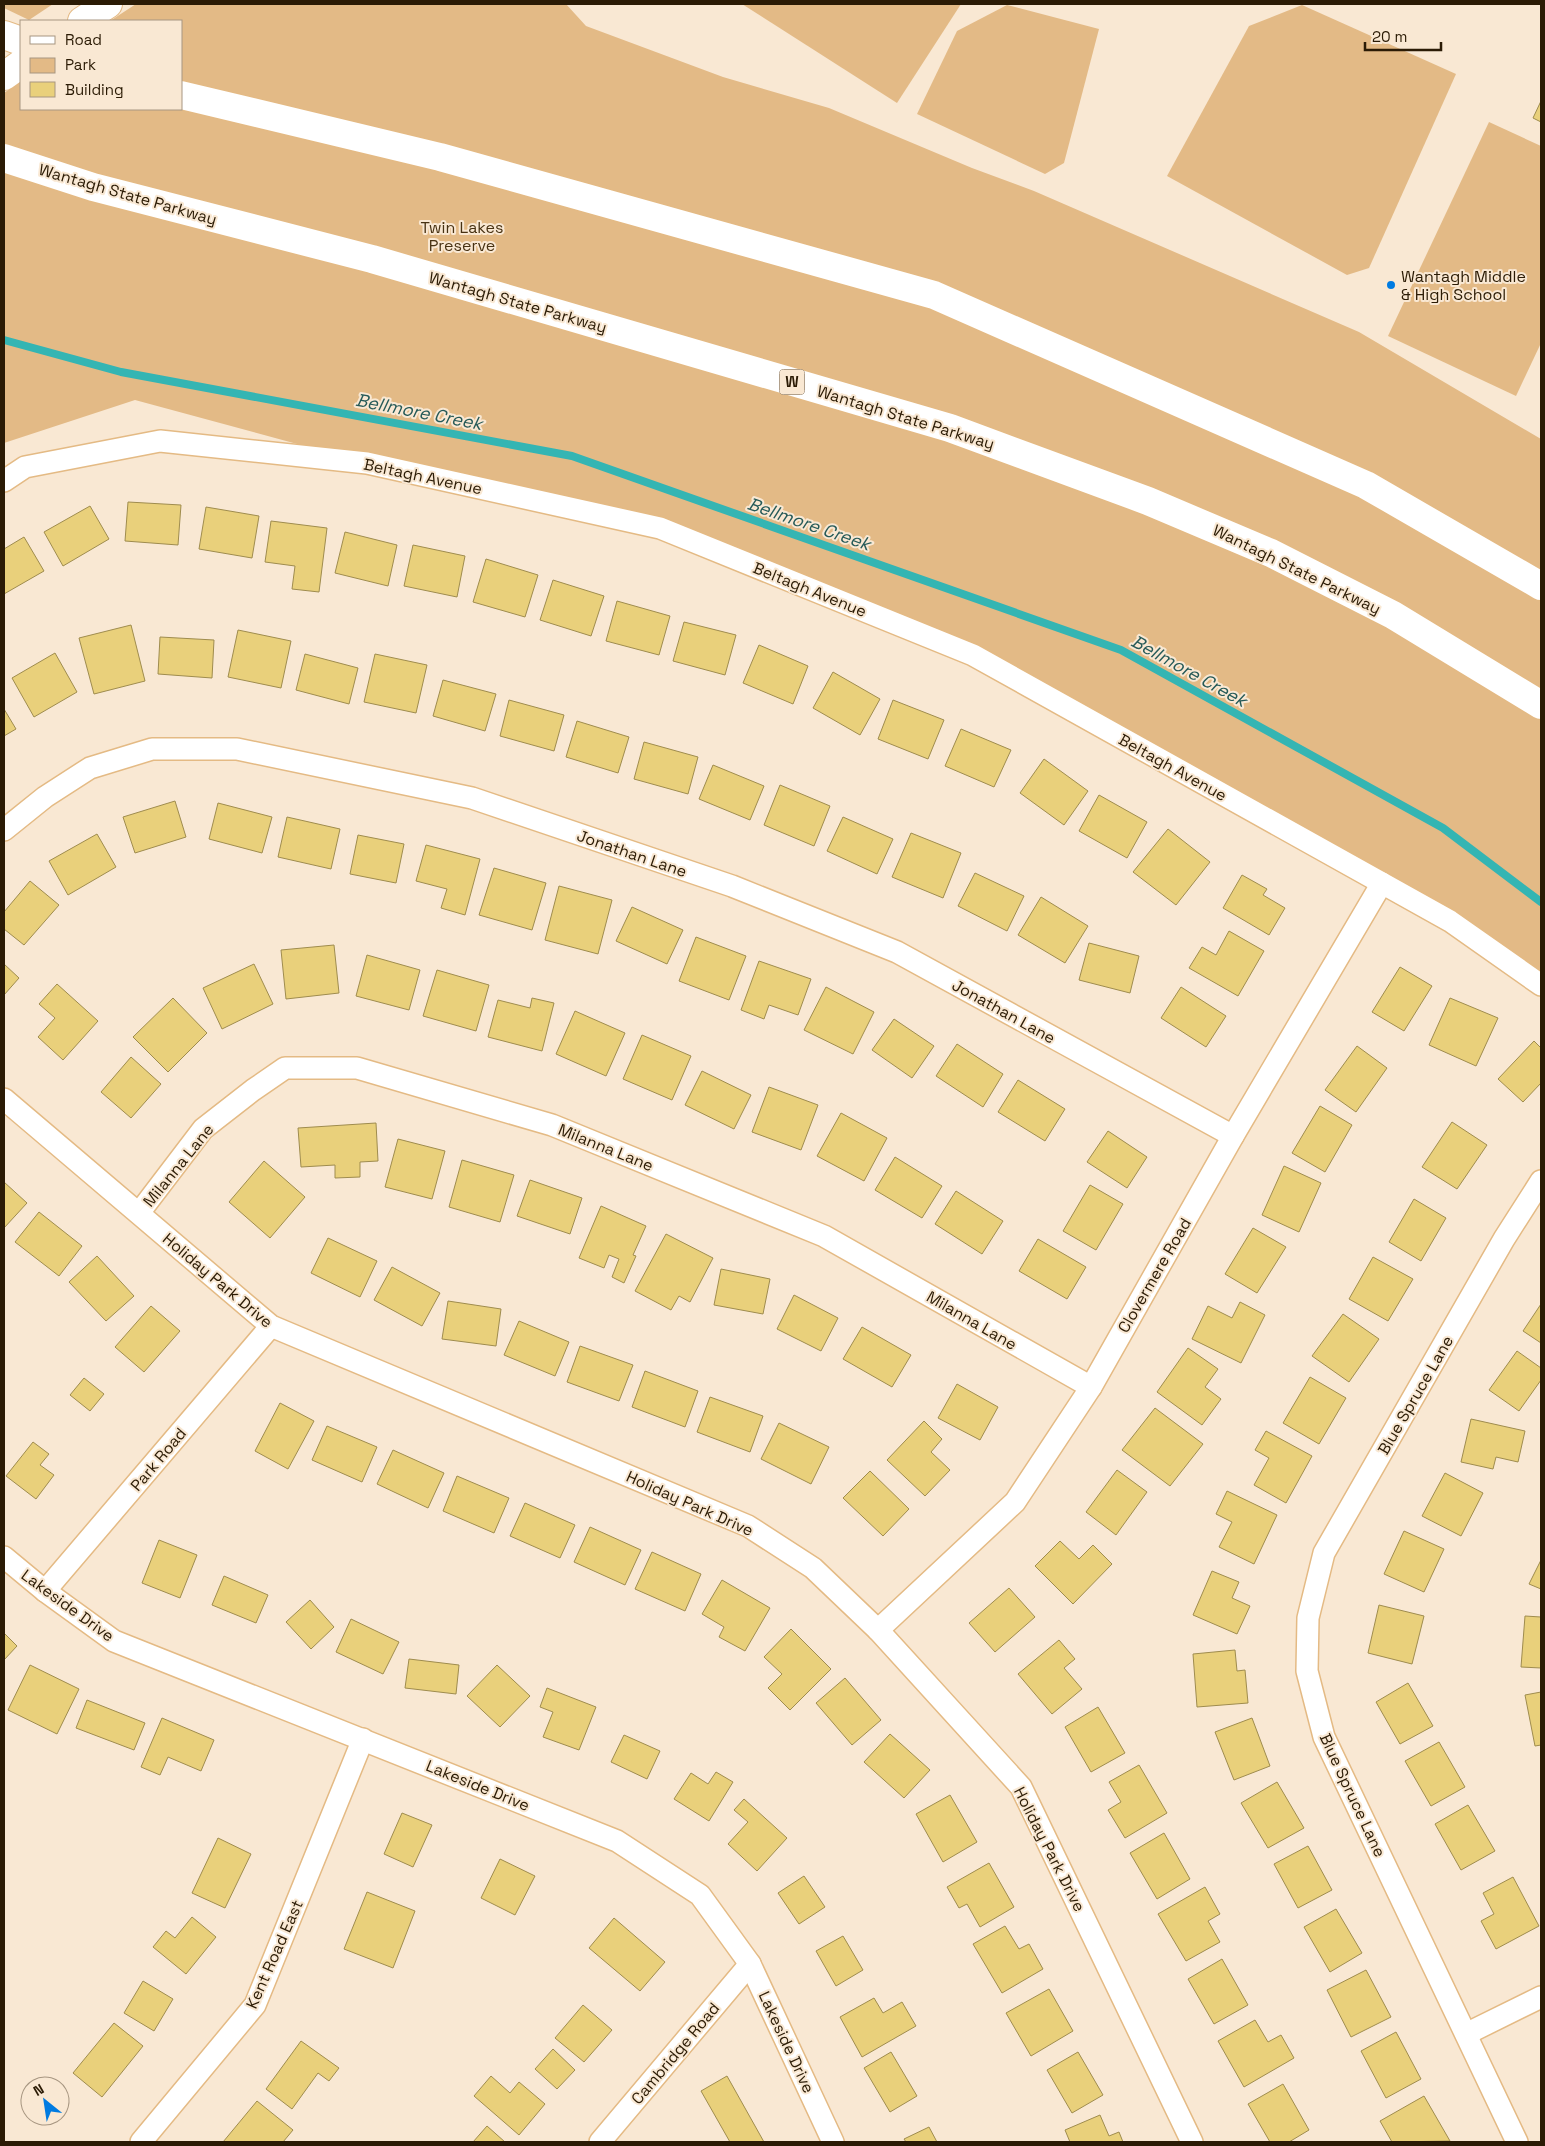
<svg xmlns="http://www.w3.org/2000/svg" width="1545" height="2146" font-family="'Space Grotesk',sans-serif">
	<rect width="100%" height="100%" fill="#f9e8d3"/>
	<g fill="#e3ba86">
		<path d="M4,4h49l-24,16 -25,-12z"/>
		<path d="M136,4h430l20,22 137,51 106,31 143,60 62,23 325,141 182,107v546l-568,-330 -313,-127 -293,-65 -232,-63 -131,43v-350l17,-12v28h160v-88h-71z"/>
		<path d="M742,4h219l-64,99z"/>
		<path d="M1007,5l92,24 -35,134 -19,11 -128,-60 40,-83z"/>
		<path d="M1302,5l154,69 -87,194 -22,7 -180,-99 82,-150z"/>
		<path d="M1489,122l52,24v197l-25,53 -128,-60z"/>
	</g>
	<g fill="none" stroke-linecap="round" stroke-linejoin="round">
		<path stroke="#34b5b3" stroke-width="8" d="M4,340l117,32 451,84 549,194 322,178 98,74"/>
	</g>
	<g fill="#e9d07b" stroke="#9f8c4e">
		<path d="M1541,101v21l-8,-4z"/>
		<path d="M128,502l53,3 -3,40 -53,-4z"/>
		<path d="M90,506l19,33 -46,27 -19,-34z"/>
		<path d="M206,507l53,9 -7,42 -53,-9z"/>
		<path d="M271,521l56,7 -8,64 -27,-3 3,-23 -30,-4z"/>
		<path d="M345,532l52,13 -9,41 -53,-13z"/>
		<path d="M24,537l20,34 -40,23v-45z"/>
		<path d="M413,545l52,11 -8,41 -53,-11z"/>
		<path d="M486,559l52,16 -13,42 -52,-15z"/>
		<path d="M553,580l51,16 -13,40 -51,-16z"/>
		<path d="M617,601l53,15 -11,39 -53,-14z"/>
		<path d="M684,622l52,13 -11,40 -52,-14z"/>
		<path d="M131,625l14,56 -51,13 -15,-56z"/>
		<path d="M238,630l53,11 -10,47 -53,-11z"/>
		<path d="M160,637l54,3 -2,38 -54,-4z"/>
		<path d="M759,645l49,21 -15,38 -50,-21z"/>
		<path d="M55,653l22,39 -43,25 -22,-39z"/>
		<path d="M305,654l53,14 -9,36 -53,-14z"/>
		<path d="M375,654l52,11 -11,48 -52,-11z"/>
		<path d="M833,672l47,27 -20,36 -47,-27z"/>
		<path d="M443,680l53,14 -11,37 -52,-15z"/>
		<path d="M509,700l55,15 -10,36 -54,-15z"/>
		<path d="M893,700l51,20 -16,39 -50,-20z"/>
		<path d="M4,709l12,20 -12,7z"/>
		<path d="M577,721l52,16 -11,36 -52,-16z"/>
		<path d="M961,729l50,21 -17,37 -49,-21z"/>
		<path d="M644,742l54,15 -10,37 -54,-15z"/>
		<path d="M1044,759l44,32 -24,34 -44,-32z"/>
		<path d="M713,765l51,21 -14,34 -51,-21z"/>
		<path d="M780,785l50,21 -16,40 -50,-21z"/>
		<path d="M1099,795l48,27 -20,36 -48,-27z"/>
		<path d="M175,801l11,36 -51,16 -12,-36z"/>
		<path d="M218,803l54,14 -10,36 -53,-14z"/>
		<path d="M287,817l53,12 -9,40 -53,-12z"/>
		<path d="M843,817l50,22 -16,35 -50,-23z"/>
		<path d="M1168,829l42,33 -34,43 -43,-33z"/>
		<path d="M911,833l50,20 -18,45 -51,-21z"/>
		<path d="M97,834l19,33 -48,28 -19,-34z"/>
		<path d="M358,835l46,9 -8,39 -46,-9z"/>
		<path d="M426,845l54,14 -15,56 -24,-7 6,-19 -31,-8z"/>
		<path d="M494,868l52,15 -14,47 -53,-15z"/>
		<path d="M975,873l49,23 -17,35 -49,-25z"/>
		<path d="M1242,875l25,14 -4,6 22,13 -16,27 -46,-27z"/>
		<path d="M30,881l29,24 -35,40 -20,-16v-17z"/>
		<path d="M559,886l53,14 -14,54 -53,-14z"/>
		<path d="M1041,897l47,29 -23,37 -47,-28z"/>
		<path d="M632,907l51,23 -16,34 -51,-23z"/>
		<path d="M1229,931l35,20 -26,45 -49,-28 13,-21 14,8z"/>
		<path d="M696,937l50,19 -17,44 -50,-19z"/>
		<path d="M1089,943l50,13 -9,37 -51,-13z"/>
		<path d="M334,945l5,48 -53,6 -5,-49z"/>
		<path d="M367,955l53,15 -11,40 -53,-14z"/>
		<path d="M759,961l52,18 -13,36 -29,-10 -5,14 -23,-9z"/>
		<path d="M4,964l15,14 -15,17z"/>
		<path d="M254,964l19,40 -51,25 -19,-41z"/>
		<path d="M1400,967l32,19 -28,45 -32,-19z"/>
		<path d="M437,970l52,15 -13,46 -53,-15z"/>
		<path d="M57,984l41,37 -35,39 -25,-23 17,-19 -16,-14z"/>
		<path d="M826,987l48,25 -21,42 -49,-24z"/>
		<path d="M1181,987l45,29 -20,31 -45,-29z"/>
		<path d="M173,998l34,35 -39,39 -35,-35z"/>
		<path d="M532,998l22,5 -12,48 -54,-14 10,-37 32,8z"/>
		<path d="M1450,998l48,20 -22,48 -47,-21z"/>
		<path d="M575,1011l50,22 -19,43 -50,-22z"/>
		<path d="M894,1019l40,27 -22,32 -40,-28z"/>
		<path d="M642,1035l49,21 -19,44 -49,-21z"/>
		<path d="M1534,1041l7,7v35l-18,19 -25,-23z"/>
		<path d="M957,1044l46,30 -20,33 -47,-31z"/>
		<path d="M1357,1046l30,22 -31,44 -31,-22z"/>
		<path d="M131,1057l30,27 -30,34 -30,-26z"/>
		<path d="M702,1071l49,24 -17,34 -49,-24z"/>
		<path d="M1018,1080l47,29 -20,32 -47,-29z"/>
		<path d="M769,1087l49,18 -17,45 -49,-18z"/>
		<path d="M1320,1106l32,19 -27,47 -33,-19z"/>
		<path d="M841,1113l46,25 -23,43 -47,-25z"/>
		<path d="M1452,1122l35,23 -30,44 -35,-22z"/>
		<path d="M376,1123l2,38 -18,1v15l-25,1v-13l-34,2 -3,-39z"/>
		<path d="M1108,1131l39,26 -20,31 -40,-26z"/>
		<path d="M398,1139l47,12 -13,48 -47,-12z"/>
		<path d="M895,1157l47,29 -20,32 -47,-28z"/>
		<path d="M462,1160l52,15 -14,47 -51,-15z"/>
		<path d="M264,1161l41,36 -35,41 -41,-36z"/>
		<path d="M1284,1166l37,17 -22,49 -37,-17z"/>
		<path d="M530,1180l52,18 -12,36 -53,-18z"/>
		<path d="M4,1182l23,21 -23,25z"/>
		<path d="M1090,1185l33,19 -27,46 -33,-19z"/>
		<path d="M956,1191l47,30 -21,33 -47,-30z"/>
		<path d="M1414,1199l32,19 -25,43 -32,-19z"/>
		<path d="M601,1206l45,20 -13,29 3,1 -12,27 -12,-6 7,-18 -10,-4 -5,13 -25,-10z"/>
		<path d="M39,1212l43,34 -23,30 -44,-34z"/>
		<path d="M1253,1228l33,19 -29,46 -32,-19z"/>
		<path d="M666,1234l47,24 -23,44 -11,-6 -8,14 -36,-19z"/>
		<path d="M328,1238l49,23 -17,36 -49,-24z"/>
		<path d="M1038,1239l48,28 -19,32 -48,-28z"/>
		<path d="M97,1256l37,40 -28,25 -37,-39z"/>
		<path d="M1373,1257l40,22 -25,42 -39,-22z"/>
		<path d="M392,1267l48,26 -18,33 -48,-26z"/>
		<path d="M721,1269l49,10 -7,35 -49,-9z"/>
		<path d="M794,1295l44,23 -17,33 -44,-22z"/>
		<path d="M448,1301l53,8 -5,37 -54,-7z"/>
		<path d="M1240,1302l25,13 -24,48 -49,-24 16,-33 24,12z"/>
		<path d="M1541,1304v39l-18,-12z"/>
		<path d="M151,1306l29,25 -36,41 -29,-25z"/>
		<path d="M1343,1314l36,25 -30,43 -37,-26z"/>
		<path d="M519,1321l50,21 -14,34 -51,-21z"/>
		<path d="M862,1327l49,28 -19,32 -49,-28z"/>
		<path d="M580,1346l53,19 -14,36 -52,-19z"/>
		<path d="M1188,1348l30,21 -13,18 16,12 -19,26 -45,-33z"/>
		<path d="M1517,1351l24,17v12l-22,31 -30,-21z"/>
		<path d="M645,1371l53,20 -13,36 -53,-20z"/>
		<path d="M1310,1377l36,21 -27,46 -36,-21z"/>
		<path d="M84,1378l20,16 -14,17 -20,-16z"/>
		<path d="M957,1384l41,23 -18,33 -42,-22z"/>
		<path d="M710,1397l53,19 -13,36 -53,-20z"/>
		<path d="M280,1403l34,18 -26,48 -33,-18z"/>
		<path d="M1155,1408l48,36 -33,42 -48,-36z"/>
		<path d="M1471,1419l54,12 -7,31 -22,-5 -3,12 -32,-7z"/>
		<path d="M924,1421l18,18 -11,13 19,18 -25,26 -38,-36z"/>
		<path d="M779,1423l50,24 -18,37 -50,-25z"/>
		<path d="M327,1426l50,21 -15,35 -50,-22z"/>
		<path d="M1266,1431l46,25 -26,47 -32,-18 15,-27 -14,-8z"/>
		<path d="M33,1442l16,12 -9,11 14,10 -18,24 -30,-23z"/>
		<path d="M393,1450l51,23 -16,35 -51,-24z"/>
		<path d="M1117,1470l30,22 -31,43 -30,-23z"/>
		<path d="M870,1471l39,38 -26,27 -40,-38z"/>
		<path d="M1445,1473l38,20 -22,43 -39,-20z"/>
		<path d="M457,1476l52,22 -15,35 -51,-22z"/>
		<path d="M1227,1491l50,24 -23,49 -35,-17 13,-25 -16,-8z"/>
		<path d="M525,1503l50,22 -15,33 -50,-22z"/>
		<path d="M590,1527l51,23 -16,35 -51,-23z"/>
		<path d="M1404,1531l40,18 -20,43 -40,-18z"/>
		<path d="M159,1540l38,15 -17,43 -38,-15z"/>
		<path d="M1060,1541l19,18 14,-14 19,19 -39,40 -38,-38z"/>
		<path d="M652,1552l49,22 -16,37 -50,-22z"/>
		<path d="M1541,1560v29l-12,-5z"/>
		<path d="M1212,1571l27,11 -7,16 18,8 -13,28 -44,-19z"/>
		<path d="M224,1576l44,19 -12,28 -44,-18z"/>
		<path d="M722,1580l48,28 -25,43 -26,-14 5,-10 -22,-13z"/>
		<path d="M1009,1588l26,29 -40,35 -26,-29z"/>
		<path d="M310,1600l24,27 -23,22 -25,-27z"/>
		<path d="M1379,1605l45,11 -12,48 -44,-11z"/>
		<path d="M1525,1616l16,1v51l-20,-1z"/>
		<path d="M351,1619l48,23 -16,32 -47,-22z"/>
		<path d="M791,1629l40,40 -41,41 -22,-22 14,-14 -18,-17z"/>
		<path d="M4,1633l13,13 -13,14z"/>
		<path d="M1059,1640l16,19 -11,9 18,21 -30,25 -34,-40z"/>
		<path d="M1235,1650l2,21 8,-1 3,33 -51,4 -4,-53z"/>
		<path d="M409,1659l50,6 -3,29 -51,-6z"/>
		<path d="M30,1665l49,24 -22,45 -49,-24z"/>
		<path d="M497,1665l33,31 -30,31 -33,-31z"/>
		<path d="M845,1678l36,42 -29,25 -36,-42z"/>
		<path d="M1408,1683l25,43 -33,18 -24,-42z"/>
		<path d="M547,1688l49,19 -17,43 -36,-13 10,-25 -13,-5z"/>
		<path d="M1541,1692v53l-6,1 -10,-51z"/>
		<path d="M87,1700l58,23 -11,27 -58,-22z"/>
		<path d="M1098,1707l27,46 -34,19 -26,-45z"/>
		<path d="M162,1718l52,22 -13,31 -33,-14 -8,18 -19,-8z"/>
		<path d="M1252,1718l18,48 -36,14 -19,-48z"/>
		<path d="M890,1734l40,36 -26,28 -40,-36z"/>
		<path d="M624,1735l36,16 -13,28 -36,-17z"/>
		<path d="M1439,1742l26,45 -34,19 -26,-45z"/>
		<path d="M1139,1765l28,48 -42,25 -17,-28 13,-8 -12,-20z"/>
		<path d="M716,1772l17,10 -24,39 -35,-22 17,-26 17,11z"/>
		<path d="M1277,1782l27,46 -36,20 -27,-45z"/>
		<path d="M950,1795l27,47 -34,20 -27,-48z"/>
		<path d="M744,1799l43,39 -30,33 -29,-27 20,-22 -14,-12z"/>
		<path d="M1468,1805l27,46 -34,19 -26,-46z"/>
		<path d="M402,1813l30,12 -19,42 -29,-13z"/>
		<path d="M1164,1833l26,46 -33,20 -27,-46z"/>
		<path d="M218,1838l33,16 -26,54 -33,-15z"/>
		<path d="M1308,1846l24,44 -34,18 -24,-44z"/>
		<path d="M500,1859l35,17 -20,39 -34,-17z"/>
		<path d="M989,1863l25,44 -34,20 -13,-23 -8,4 -12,-21z"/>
		<path d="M804,1876l21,31 -26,17 -21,-31z"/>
		<path d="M1513,1877l26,49 -43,23 -15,-28 13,-7 -11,-21z"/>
		<path d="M1205,1887l15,27 -12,7 12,21 -34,19 -28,-47z"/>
		<path d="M367,1892l48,19 -22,57 -49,-19z"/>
		<path d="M1336,1909l26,44 -32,19 -26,-45z"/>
		<path d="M192,1917l24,20 -30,37 -33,-27 13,-16 9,7z"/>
		<path d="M614,1918l51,44 -25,29 -51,-43z"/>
		<path d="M1005,1926l14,23 10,-5 14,25 -41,24 -29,-49z"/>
		<path d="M843,1936l20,34 -27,16 -20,-35z"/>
		<path d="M1222,1959l26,46 -34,19 -26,-45z"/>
		<path d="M1366,1970l25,47 -40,20 -24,-47z"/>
		<path d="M143,1981l30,18 -19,32 -30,-18z"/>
		<path d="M1049,1989l24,42 -42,25 -25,-43z"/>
		<path d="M874,1998l9,15 19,-11 14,24 -54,31 -22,-40z"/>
		<path d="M583,2005l29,25 -28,32 -29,-24z"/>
		<path d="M1255,2020l13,22 13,-7 13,23 -50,29 -26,-46z"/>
		<path d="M114,2023l29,23 -41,51 -29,-24z"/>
		<path d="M1396,2032l25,47 -35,19 -25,-47z"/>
		<path d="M301,2041l38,27 -10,13 -11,-8 -26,36 -26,-20z"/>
		<path d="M553,2049l22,21 -18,19 -22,-20z"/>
		<path d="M891,2052l26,44 -27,16 -26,-44z"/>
		<path d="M1078,2052l25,43 -31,18 -25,-43z"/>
		<path d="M491,2076l19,17 9,-11 26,22 -26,31 -45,-39z"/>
		<path d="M727,2076l37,66h-34l-29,-51z"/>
		<path d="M1283,2084l26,46 -20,12h-19l-22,-38z"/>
		<path d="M1424,2096l26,45 -58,1 -12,-21z"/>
		<path d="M257,2101l36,29 -10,12h-60z"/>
		<path d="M1100,2115l9,21 10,-4 4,10h-53l-5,-12z"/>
		<path d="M487,2126l18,16h-32z"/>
		<path d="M929,2127l8,15h-31l-2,-3z"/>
	</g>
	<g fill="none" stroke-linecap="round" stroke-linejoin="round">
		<g stroke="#e4ba84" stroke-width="24">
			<g id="minor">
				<path d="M4,481l21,-14 135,-26 207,22 293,65 313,127 477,266 91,64"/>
				<path d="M4,830l41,-33 45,-29 62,-19h85l235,49 260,88 165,66 336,184"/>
				<path d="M4,1099l267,227 477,200 65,42 65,62 143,157 171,355"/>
				<path d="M139,1213l64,-84 50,-39 32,-22h72l195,57 272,111 267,151"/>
				<path d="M4,1557l41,34 69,50 503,200 83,54 50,69 83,178"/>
				<path d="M45,1591l226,-265"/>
				<path d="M878,1630l137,-128 76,-115 142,-251 149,-253"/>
				<path d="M1466,2034l75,-37"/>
				<path d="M141,2142l114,-137 108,-266"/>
				<path d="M600,2142l150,-178"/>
				<path d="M1517,2142l-193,-405 -17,-66 1,-53 16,-65 180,-314 37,-58"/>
			</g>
		</g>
		<g stroke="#e4ba84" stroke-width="30">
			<g id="primary">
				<path d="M82,21l26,-17"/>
				<path d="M4,76l17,-12"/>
			</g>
		</g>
		<g stroke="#e4ba84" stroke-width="30">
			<g id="motorway">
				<path d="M4,35l17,6"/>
				<path d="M181,95l259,62 494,138 432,190 175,101"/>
				<path d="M4,158l89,29 279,72 578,169 198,73 123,52 122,62 148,90"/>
			</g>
		</g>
		<use href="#minor" stroke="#fff" stroke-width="21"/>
		<use href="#primary" stroke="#fff" stroke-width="28"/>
		<use href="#motorway" stroke="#fff" stroke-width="28"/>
	</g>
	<circle fill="#007be1" stroke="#f9e8d3" stroke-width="2" cx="1391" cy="285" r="5"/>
	<g text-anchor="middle" stroke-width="4" stroke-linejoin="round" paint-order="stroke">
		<rect fill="#f9e8d3" stroke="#695843" stroke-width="1" x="779.5" y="369.5" width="25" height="25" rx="4"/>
		<g font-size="15" font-weight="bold" fill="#2b1b05">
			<text x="792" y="387">W</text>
		</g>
		<g font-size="16" fill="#2b1b05" stroke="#f9e8d3">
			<text transform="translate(128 194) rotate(16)" y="6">Wantagh State Parkway</text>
			<text transform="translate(518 302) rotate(16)" y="6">Wantagh State Parkway</text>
			<text transform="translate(906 417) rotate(17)" y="6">Wantagh State Parkway</text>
			<text transform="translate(423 476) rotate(12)" y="6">Beltagh Avenue</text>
			<text transform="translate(1297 569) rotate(26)" y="6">Wantagh State Parkway</text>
			<text transform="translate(810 589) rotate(22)" y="6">Beltagh Avenue</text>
			<text transform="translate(1173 767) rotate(29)" y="6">Beltagh Avenue</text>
			<text transform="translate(632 853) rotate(19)" y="6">Jonathan Lane</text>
			<text transform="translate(1004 1011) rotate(29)" y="6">Jonathan Lane</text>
			<text transform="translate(606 1147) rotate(22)" y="6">Milanna Lane</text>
			<text transform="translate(178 1165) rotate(-51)" y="6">Milanna Lane</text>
			<text transform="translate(1154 1275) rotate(-60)" y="6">Clovermere Road</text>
			<text transform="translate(218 1280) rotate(40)" y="6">Holiday Park Drive</text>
			<text transform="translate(972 1320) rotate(30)" y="6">Milanna Lane</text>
			<text transform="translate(1415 1395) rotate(-60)" y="6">Blue Spruce Lane</text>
			<text transform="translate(158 1459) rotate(-50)" y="6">Park Road</text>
			<text transform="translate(690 1503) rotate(24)" y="6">Holiday Park Drive</text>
			<text transform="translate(68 1605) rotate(36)" y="6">Lakeside Drive</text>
			<text transform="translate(478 1785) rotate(22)" y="6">Lakeside Drive</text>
			<text transform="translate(1353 1795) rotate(65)" y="6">Blue Spruce Lane</text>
			<text transform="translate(1050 1849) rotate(63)" y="6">Holiday Park Drive</text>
			<text transform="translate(274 1954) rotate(-66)" y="6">Kent Road East</text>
			<text transform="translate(787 2042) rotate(65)" y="6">Lakeside Drive</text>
			<text transform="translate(675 2053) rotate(-50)" y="6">Cambridge Road</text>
		</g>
		<g font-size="16" fill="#483213" stroke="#f9e8d3">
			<text x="462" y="233">Twin Lakes<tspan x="462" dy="18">Preserve</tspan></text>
		</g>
		<g font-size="16" fill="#2b1b05" stroke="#f9e8d3" text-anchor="start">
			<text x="1401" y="282">Wantagh Middle<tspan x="1401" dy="18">&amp; High School</tspan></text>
		</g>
		<g font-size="18" font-style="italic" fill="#265a58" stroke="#f9e8d3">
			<text transform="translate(419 412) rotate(11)" y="6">Bellmore Creek</text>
			<text transform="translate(809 524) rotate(19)" y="6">Bellmore Creek</text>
			<text transform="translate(1189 671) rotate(29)" y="6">Bellmore Creek</text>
		</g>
	</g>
	<rect width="1545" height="2146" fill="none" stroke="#2b1b05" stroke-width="10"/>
	<rect x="20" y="20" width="162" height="90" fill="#f9e8d3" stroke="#a79681"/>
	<rect x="30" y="36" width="25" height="8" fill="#ffffff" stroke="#a79681"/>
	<text x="65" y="45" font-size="15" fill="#2b1b05">Road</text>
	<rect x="30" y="58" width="25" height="15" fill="#e3ba86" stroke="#a79681"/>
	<text x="65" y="70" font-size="15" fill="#2b1b05">Park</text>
	<rect x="30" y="82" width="25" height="15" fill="#e9d07b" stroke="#a79681"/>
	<text x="65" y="95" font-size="15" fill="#2b1b05">Building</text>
	<g transform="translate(45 2101) rotate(330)"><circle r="24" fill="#f9e8d3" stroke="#a79681"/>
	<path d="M0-4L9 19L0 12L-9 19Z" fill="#007be1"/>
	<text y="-8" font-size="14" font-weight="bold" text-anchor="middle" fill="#2b1b05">N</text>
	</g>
	<path d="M1365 42v8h76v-8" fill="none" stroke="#2b1b05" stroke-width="2.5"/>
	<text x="1372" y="42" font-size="15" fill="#2b1b05" stroke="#f9e8d3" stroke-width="4" paint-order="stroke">20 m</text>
</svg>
